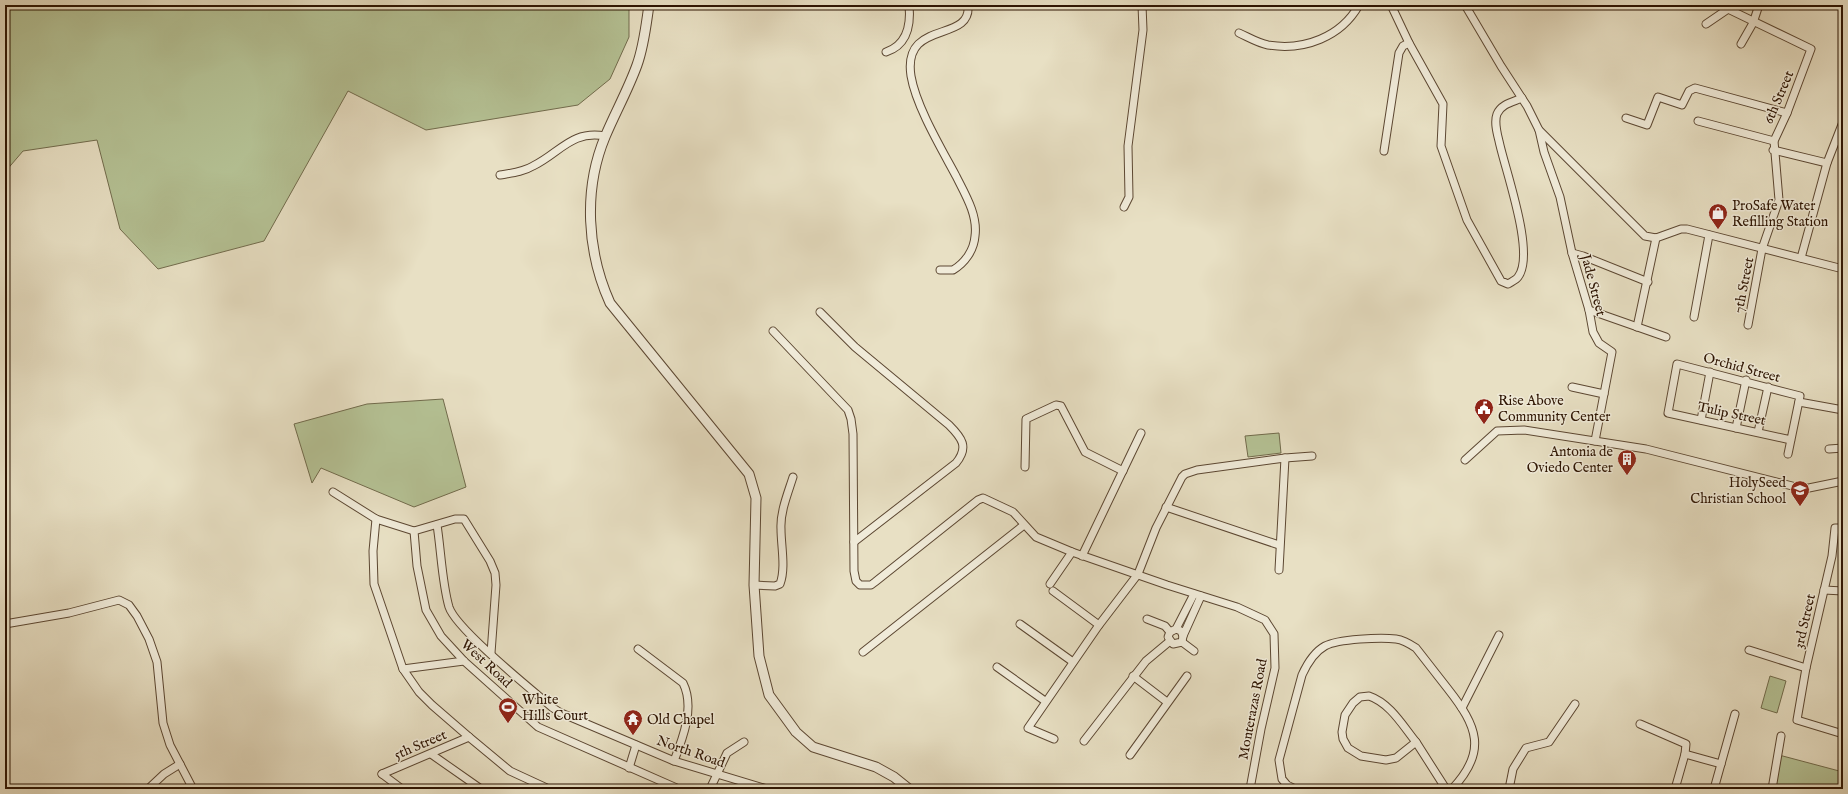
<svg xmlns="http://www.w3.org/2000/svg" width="1848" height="794" font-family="'IM FELL English',serif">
	<rect width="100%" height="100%" fill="#e8e0c4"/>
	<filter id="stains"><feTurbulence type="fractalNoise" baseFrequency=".005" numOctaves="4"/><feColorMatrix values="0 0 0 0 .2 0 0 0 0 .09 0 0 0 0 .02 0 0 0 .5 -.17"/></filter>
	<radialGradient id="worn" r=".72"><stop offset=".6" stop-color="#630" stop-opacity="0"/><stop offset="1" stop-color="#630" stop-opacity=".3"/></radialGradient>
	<g fill="#b5c295" stroke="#716b4c">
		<path d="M5,5h624v32l-19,42 -32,26 -152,25 -78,-39 -84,150 -106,28 -38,-40 -23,-89 -74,11 -18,21z"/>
		<path d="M443,399l23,88 -52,20 -93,-39 -9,15 -18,-59 73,-20z"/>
		<path d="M1279,433l2,20 -33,4 -3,-21z"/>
		<path d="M1770,676l16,5 -9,32 -16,-5z"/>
		<path d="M1779,755l64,17v17h-69z"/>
	</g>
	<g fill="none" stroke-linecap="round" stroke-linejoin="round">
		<g stroke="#5c4732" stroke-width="9">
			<g id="minor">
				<path d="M1391,5l18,38 34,61 -2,42 26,74 34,61 7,3c3,-2 8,-4 10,-7 18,-23 -13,-107 -19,-136 -2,-8 -5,-19 -2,-27 4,-10 16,-12 25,-16"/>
				<path d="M1465,5l36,61 26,40 12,24 106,106 11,2"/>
				<path d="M1727,5l1,4 83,40 -24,64 -13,28 5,59 -17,49 -14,76"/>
				<path d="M1706,24l22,-15"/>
				<path d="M1239,33c9,4 19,10 29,12 36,6 73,-8 91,-40"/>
				<path d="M1741,44l12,-21 6,-18"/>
				<path d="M886,52c21,-7 25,-27 23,-47"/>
				<path d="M1626,118l21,7 11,-28 24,8 7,-14 6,-3 92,25"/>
				<path d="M1698,121l76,20"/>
				<path d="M1539,130l5,22 16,45 12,56 17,57 4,22 6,11 13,9 -17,89"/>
				<path d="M1773,150l54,13"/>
				<path d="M1384,151l15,-98 4,-7 6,-3"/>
				<path d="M500,175c12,-2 23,-3 33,-9 27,-13 38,-36 72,-30"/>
				<path d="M1124,207l5,-10 -1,-51 15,-116 -1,-25"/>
				<path d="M1656,238l25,-9h6l156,40"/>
				<path d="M1572,253l11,3 65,26"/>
				<path d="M1801,258l26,-95 16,-41"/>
				<path d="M940,270h13c12,-7 21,-20 22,-34 3,-21 -10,-42 -19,-60 -15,-28 -40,-70 -45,-100 -9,-58 61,-32 57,-71"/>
				<path d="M1589,310l77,27"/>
				<path d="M820,312l35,35 94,78c13,13 20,22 7,38l-102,79"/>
				<path d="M1694,317l15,-82"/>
				<path d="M1637,327l19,-89"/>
				<path d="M773,331l75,79 3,9 2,15 1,137 2,10 4,4h11l4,-3 103,-82 5,-2 30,14 23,25 36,15 95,33 70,22 28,13 9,14 1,34 -14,61 -11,60"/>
				<path d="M1572,387l32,7"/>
				<path d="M1799,402l44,8"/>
				<path d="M1701,420l9,-48"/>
				<path d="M1736,428l10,-48"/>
				<path d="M1758,432l10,-45"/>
				<path d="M1829,449l14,-1"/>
				<path d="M1788,454l12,-58 -123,-32 -9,49 123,27"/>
				<path d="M1465,460l32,-29 27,-1 122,19 158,40 39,-8"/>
				<path d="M1025,467l1,-48 30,-14 5,1 24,46 38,19"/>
				<path d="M333,492l43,27 38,12 41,-12h9l26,42 5,12 1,12 -5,68"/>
				<path d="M1166,507l113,38"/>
				<path d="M376,519l-3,32 1,33 29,85 16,23 13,13 37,32 41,34 39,18"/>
				<path d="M437,525c4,25 5,58 12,82 7,22 83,83 104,101l8,5 113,48 93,28"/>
				<path d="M1843,528h-8l-3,28 -26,112 -9,52 46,14"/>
				<path d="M414,531l3,35 9,44 15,26 23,25 74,66 141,62"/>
				<path d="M1082,556l59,-123"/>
				<path d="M1279,570l6,-112"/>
				<path d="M1050,584l22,-32"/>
				<path d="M754,585l21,1 5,-2c6,-16 1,-38 1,-55 -1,-17 7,-36 12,-52"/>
				<path d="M1824,590l19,1"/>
				<path d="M1053,591l46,34"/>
				<path d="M1147,619l18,7 5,6"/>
				<path d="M5,624l64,-11 50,-13 10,5 8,11 12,23 8,23 6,61 7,22 23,44"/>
				<path d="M1020,624l53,38"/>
				<path d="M1176,629l5,2 2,5 -1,6 -9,2 -5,-7 2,-5 6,-3 18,-35"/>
				<path d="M1183,636l18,-40"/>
				<path d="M1182,642l12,9"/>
				<path d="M638,649l45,34c12,24 0,55 -9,78"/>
				<path d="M1749,650l57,18"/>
				<path d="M863,652l161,-127"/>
				<path d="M997,667l48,34"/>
				<path d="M403,669l61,-8"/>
				<path d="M1133,676l34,26"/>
				<path d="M1369,696c21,7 34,30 47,46l-20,16 -10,2 -25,-4 -13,-8 -5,-9 -1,-7 3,-17 8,-12 7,-6z"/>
				<path d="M1462,708l37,-73"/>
				<path d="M1640,724l46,20 -1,10 -10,35"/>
				<path d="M1054,739l-26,-11 71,-103 39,-51 18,-46 26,-51 3,-3 12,-4 88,-12 27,-2"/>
				<path d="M1084,741l62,-80 24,-20"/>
				<path d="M1416,742l30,47"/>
				<path d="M431,754l50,35"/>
				<path d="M1685,754l36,10"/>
				<path d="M1130,755l57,-79"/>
				<path d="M629,768l7,-23"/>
				<path d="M382,774l87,-37"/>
				<path d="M382,774l20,15"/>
				<path d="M148,789l16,-15 16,-10"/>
				<path d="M710,789l17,-36 17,-11"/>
				<path d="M1295,789l-8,-4 -5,-6 -3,-19 23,-85c5,-11 12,-23 23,-29 13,-7 56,-9 71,-7 8,1 14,5 20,9 11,14 22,28 32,41 29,37 40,62 4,100"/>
				<path d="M1509,789l4,-20 13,-21 23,-6 26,-38"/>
				<path d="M1714,789l21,-75"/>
				<path d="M1772,789l9,-53"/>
			</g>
		</g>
		<g stroke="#5c4732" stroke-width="11">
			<path id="tertiary" d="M649,5c-3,20 -5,41 -12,60 -9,25 -22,48 -32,72 -22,53 -18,115 5,166l139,171 7,24 -2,87 5,71 10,39 27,37 17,15 63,20 18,10 15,12"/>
		</g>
		<use href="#minor" stroke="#f0ebd9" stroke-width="7"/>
		<use href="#tertiary" stroke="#f0ebd9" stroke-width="9"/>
	</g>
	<defs>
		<g id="shop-pin" transform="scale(1)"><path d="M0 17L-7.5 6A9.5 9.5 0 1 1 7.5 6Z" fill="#8f2418" stroke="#f0ebd9"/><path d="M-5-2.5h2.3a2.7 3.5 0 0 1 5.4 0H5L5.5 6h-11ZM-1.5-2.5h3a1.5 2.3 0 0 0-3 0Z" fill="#fff"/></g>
		<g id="civic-pin" transform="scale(1)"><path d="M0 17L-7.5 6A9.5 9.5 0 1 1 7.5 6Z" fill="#8f2418" stroke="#f0ebd9"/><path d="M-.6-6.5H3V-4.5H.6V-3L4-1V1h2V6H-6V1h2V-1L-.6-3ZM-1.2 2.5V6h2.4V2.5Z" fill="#fff"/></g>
		<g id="building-pin" transform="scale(1)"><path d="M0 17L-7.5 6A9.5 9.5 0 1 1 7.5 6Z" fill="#8f2418" stroke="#f0ebd9"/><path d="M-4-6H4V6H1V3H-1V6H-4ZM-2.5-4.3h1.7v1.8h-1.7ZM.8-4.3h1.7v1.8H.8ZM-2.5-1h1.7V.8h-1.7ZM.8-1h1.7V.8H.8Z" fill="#fff"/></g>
		<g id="school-pin" transform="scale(1)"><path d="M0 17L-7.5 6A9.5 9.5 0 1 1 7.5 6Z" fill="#8f2418" stroke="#f0ebd9"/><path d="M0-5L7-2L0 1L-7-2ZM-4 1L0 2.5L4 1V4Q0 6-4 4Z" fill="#fff"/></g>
		<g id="stadium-pin" transform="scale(1)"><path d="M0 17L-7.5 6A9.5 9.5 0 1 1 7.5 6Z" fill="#8f2418" stroke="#f0ebd9"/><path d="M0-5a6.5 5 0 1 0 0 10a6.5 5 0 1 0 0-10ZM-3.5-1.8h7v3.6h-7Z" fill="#fff"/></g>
		<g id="temple-pin" transform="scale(1)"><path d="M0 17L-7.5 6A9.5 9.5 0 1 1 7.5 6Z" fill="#8f2418" stroke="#f0ebd9"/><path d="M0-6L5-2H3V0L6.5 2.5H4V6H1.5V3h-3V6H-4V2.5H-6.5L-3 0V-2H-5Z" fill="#fff"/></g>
	</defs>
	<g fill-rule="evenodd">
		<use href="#shop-pin" x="1718" y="213"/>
		<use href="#civic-pin" x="1484" y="408"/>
		<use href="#building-pin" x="1627" y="459"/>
		<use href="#school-pin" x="1800" y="490"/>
		<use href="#stadium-pin" x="508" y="707"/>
		<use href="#temple-pin" x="633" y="719"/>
	</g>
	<g text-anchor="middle" stroke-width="3" stroke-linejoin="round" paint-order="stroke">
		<g font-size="14" fill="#2d1402" stroke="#f0ebd9">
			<text transform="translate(1778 97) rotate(-67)" y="5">6th Street</text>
			<text transform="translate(1594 285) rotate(75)" y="5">Jade Street</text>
			<text transform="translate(1743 285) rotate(-79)" y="5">7th Street</text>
			<text transform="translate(1742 367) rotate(15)" y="5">Orchid Street</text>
			<text transform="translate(1732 413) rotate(12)" y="5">Tulip Street</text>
			<text transform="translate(1804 621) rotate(-77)" y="5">3rd Street</text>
			<text transform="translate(487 663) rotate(43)" y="5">West Road</text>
			<text transform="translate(1252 709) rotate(-79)" y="5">Monterazas Road</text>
			<text transform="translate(420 744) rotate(-23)" y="5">5th Street</text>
			<text transform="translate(691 751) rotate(19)" y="5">North Road</text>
		</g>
		<g font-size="14" fill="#2d1402" stroke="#f0ebd9" text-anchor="start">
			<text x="1732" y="210">ProSafe Water<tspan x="1732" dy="16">Refilling Station</tspan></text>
			<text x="1498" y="405">Rise Above<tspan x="1498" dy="16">Community Center</tspan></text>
			<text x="1613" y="456" text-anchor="end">Antonia de<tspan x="1613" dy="16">Oviedo Center</tspan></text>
			<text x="1786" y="487" text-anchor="end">HolySeed<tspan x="1786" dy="16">Christian School</tspan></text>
			<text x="522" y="704">White<tspan x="522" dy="16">Hills Court</tspan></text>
			<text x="647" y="724">Old Chapel</text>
		</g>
	</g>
	<rect width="1848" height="794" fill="none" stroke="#e8e0c4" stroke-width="20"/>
	<rect x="6" y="6" width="1836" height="782" fill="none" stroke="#2d1402" stroke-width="2"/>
	<rect x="10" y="10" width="1828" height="774" fill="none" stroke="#2d1402"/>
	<rect width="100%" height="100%" filter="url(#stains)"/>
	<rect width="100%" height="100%" fill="url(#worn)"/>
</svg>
